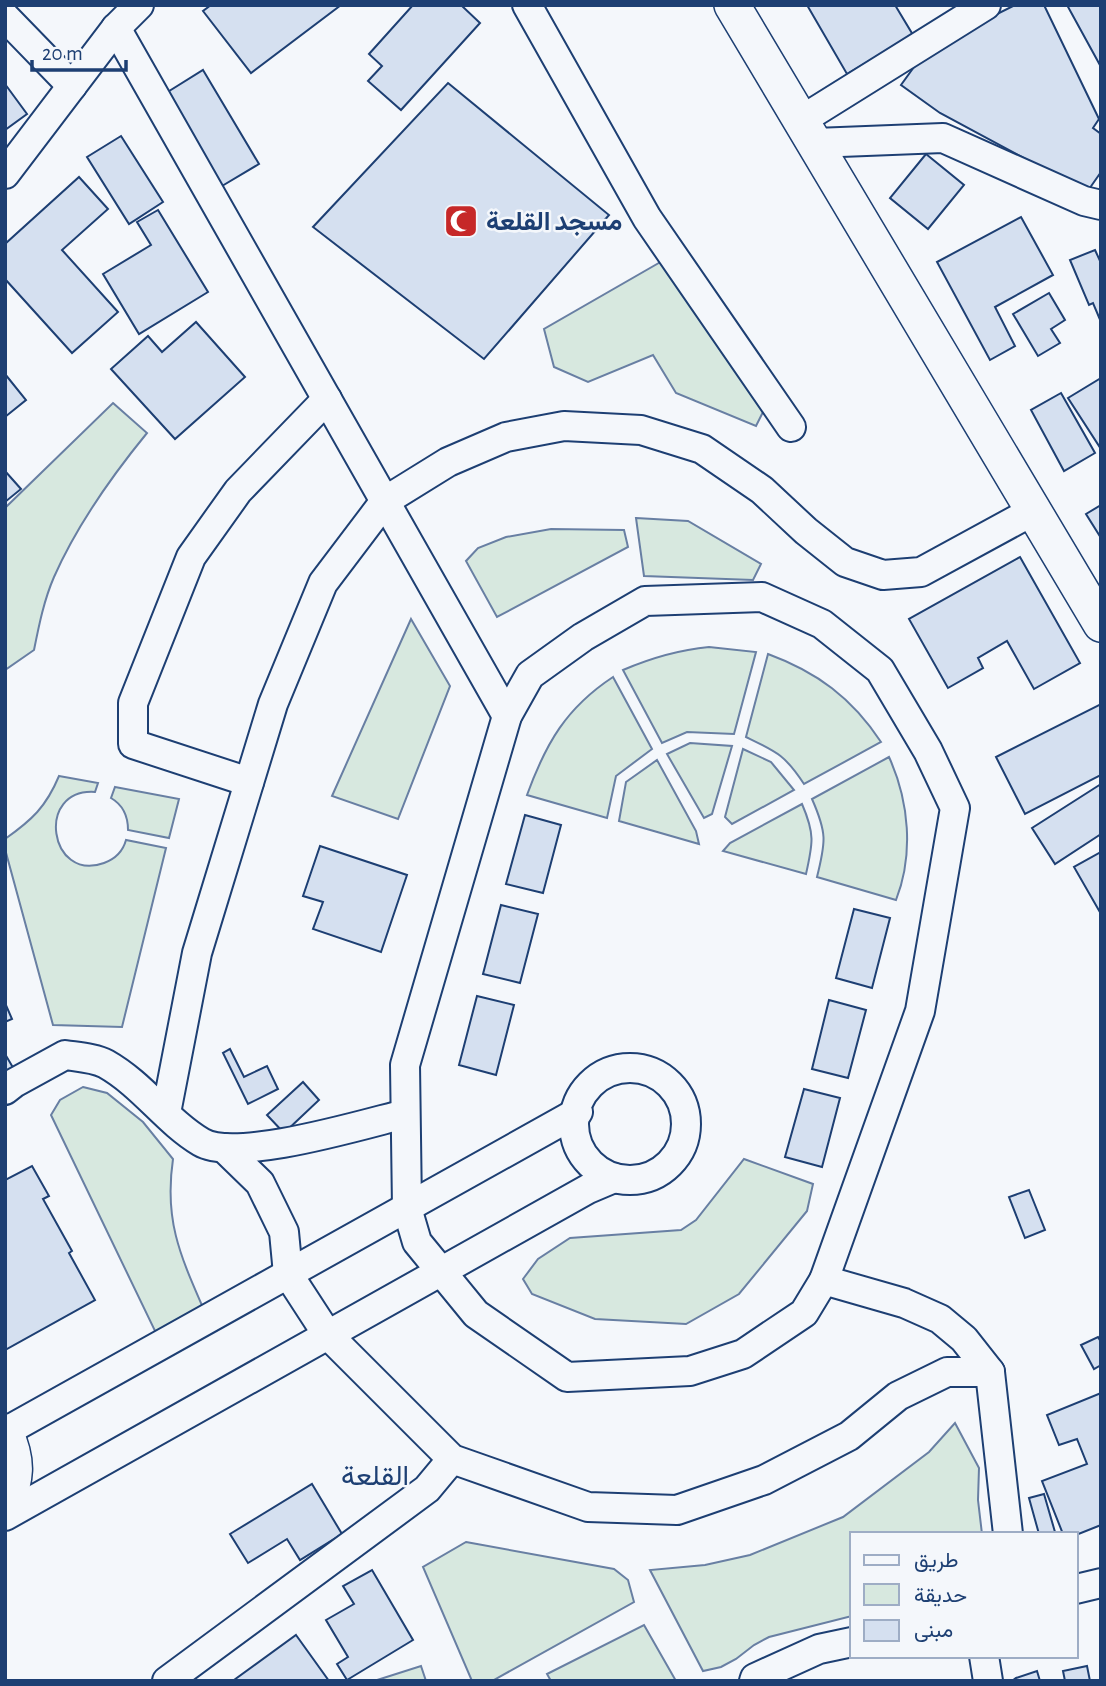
<svg xmlns="http://www.w3.org/2000/svg" width="1106" height="1686" font-family="'Alegreya Sans',Vazirmatn,sans-serif">
	<rect width="100%" height="100%" fill="#f4f7fb"/>
	<g fill="#d7e8df" stroke="#687fa3" stroke-width="2">
		<path d="M664,260l104,142 -12,24 -80,-33 -23,-38 -65,27 -34,-15 -10,-38z"/>
		<path d="M113,403l34,30c-36,44 -70,92 -93,144 -10,23 -15,48 -20,73l-29,20v-162z"/>
		<path d="M636,518l52,3 73,43 -8,16 -109,-4z"/>
		<path d="M551,529l73,1 4,17 -131,70 -31,-56 12,-13 28,-11z"/>
		<path d="M411,619l39,67 -52,133 -66,-23z"/>
		<path d="M709,647l47,5 -22,82 -47,-2 -25,11 -39,-73c28,-12 55,-20 86,-23z"/>
		<path d="M768,654c49,18 84,44 113,88l-77,42c-19,-29 -27,-32 -58,-47z"/>
		<path d="M613,677l39,72 -36,27 -9,42 -80,-23c19,-52 39,-87 86,-118z"/>
		<path d="M690,743l42,3 -20,68 -8,4 -37,-64z"/>
		<path d="M743,749l28,13 23,28 -62,34 -7,-7z"/>
		<path d="M889,757c20,44 25,97 7,143l-79,-23c9,-36 10,-44 -5,-78z"/>
		<path d="M657,760l39,71 3,13 -80,-23 7,-39z"/>
		<path d="M59,776l39,7 -3,9c-60,-4 -46,91 9,71 11,-4 19,-12 22,-23l40,8 -44,179 -69,-2 -48,-176v-10c27,-19 41,-32 54,-63z"/>
		<path d="M115,787l64,12 -10,39 -41,-8c0,-13 -5,-25 -17,-32z"/>
		<path d="M802,804c13,30 11,39 4,70l-83,-23 7,-8z"/>
		<path d="M83,1087l24,6 36,29 30,37c-9,61 7,96 31,151l-48,23 -105,-218 9,-15z"/>
		<path d="M744,1159l69,25 -6,27 -68,83 -53,30 -91,-5 -63,-25 -9,-15 15,-20 32,-21 111,-8 15,-10z"/>
		<path d="M955,1423l24,45 -1,32 4,34h-130v82l-83,21 -15,8 -18,14 -15,8 -18,4 -53,-101 55,-5 45,-10 93,-38 86,-65z"/>
		<path d="M466,1542l148,27 14,11 6,22 -142,79h-20l-49,-114z"/>
		<path d="M644,1625l32,56h-125l-4,-7z"/>
		<path d="M421,1666l5,15h-52z"/>
	</g>
	<g fill="#d5e0f0" stroke="#1d3f73" stroke-width="2">
		<path d="M211,5h130l-90,68 -48,-62z"/>
		<path d="M413,5h48l19,18 -79,87 -33,-29 14,-15 -13,-12z"/>
		<path d="M807,5h88l18,30 -66,39z"/>
		<path d="M1015,5h29l55,114 -6,9 8,6v38l-14,20 -147,-79 -39,-28 26,-36z"/>
		<path d="M1067,5h34v62z"/>
		<path d="M203,70l56,94 -37,22 -56,-93z"/>
		<path d="M448,83l161,132 -125,144 -171,-132z"/>
		<path d="M5,84l22,30 -22,16z"/>
		<path d="M121,136l42,66 -34,22 -42,-67z"/>
		<path d="M926,154l38,31 -36,44 -38,-31z"/>
		<path d="M79,177l29,32 -46,41 56,62 -46,41 -67,-74v-35z"/>
		<path d="M158,210l50,82 -69,42 -36,-60 48,-29 -14,-23z"/>
		<path d="M1021,217l32,58 -58,32 20,39 -25,14 -53,-98z"/>
		<path d="M1095,250l6,13v59l-8,-19 -4,2 -19,-45z"/>
		<path d="M1049,293l16,27 -14,9 9,14 -22,13 -25,-42z"/>
		<path d="M196,322l49,55 -70,62 -64,-70 37,-33 14,16z"/>
		<path d="M5,374l21,26 -21,17z"/>
		<path d="M1101,378v71l-33,-51z"/>
		<path d="M1061,393l34,60 -31,18 -33,-61z"/>
		<path d="M5,471l16,18 -16,13z"/>
		<path d="M1101,505v33l-15,-24z"/>
		<path d="M1020,557l60,106 -46,26 -27,-48 -29,17 5,10 -35,20 -39,-69z"/>
		<path d="M1101,704v71l-76,39 -29,-57z"/>
		<path d="M1101,784v50l-46,30 -23,-36z"/>
		<path d="M525,815l36,10 -18,68 -37,-9z"/>
		<path d="M320,846l87,29 -26,77 -68,-23 10,-27 -20,-6z"/>
		<path d="M1101,852v62l-27,-47z"/>
		<path d="M501,905l37,9 -18,69 -37,-9z"/>
		<path d="M854,909l36,9 -18,70 -36,-10z"/>
		<path d="M477,996l37,9 -18,70 -37,-10z"/>
		<path d="M829,1000l37,10 -18,68 -36,-9z"/>
		<path d="M5,1003l7,16 -7,3z"/>
		<path d="M230,1049l14,28 23,-11 11,23 -30,15 -25,-51z"/>
		<path d="M5,1054l13,22 -13,7z"/>
		<path d="M303,1082l16,18 -35,33 -17,-18z"/>
		<path d="M804,1089l36,9 -18,69 -37,-10z"/>
		<path d="M32,1166l17,30 -6,3 29,52 -3,2 26,47 -90,50v-170z"/>
		<path d="M1029,1190l16,40 -20,8 -16,-41z"/>
		<path d="M1098,1337l3,5v23l-7,4 -13,-24z"/>
		<path d="M1101,1393v132l-25,10 -13,-1 -21,-53 45,-17 -10,-25 -18,6 -12,-30z"/>
		<path d="M312,1484l30,50 -42,26 -13,-21 -39,24 -18,-29z"/>
		<path d="M1044,1494l11,38 -6,2h-10l-10,-36z"/>
		<path d="M372,1570l41,70 -66,40 -10,-16 11,-7 -22,-37 28,-16 -11,-18z"/>
		<path d="M296,1635l33,46h-95v-1z"/>
		<path d="M1087,1666l3,15h-25l-2,-10z"/>
		<path d="M1037,1671l3,10h-28l4,-3z"/>
	</g>
	<g fill="none" stroke-linecap="round" stroke-linejoin="round">
		<g stroke="#1d3f73" stroke-width="32">
			<g id="minor">
				<path d="M527,5l120,213 144,209"/>
				<path d="M5,17l67,69"/>
				<path d="M116,28l391,688"/>
				<path d="M800,121l186,-116"/>
				<path d="M815,143l128,-5 141,63 17,4"/>
				<path d="M5,174l111,-146 23,-23"/>
				<path d="M762,597l60,27 58,46 48,81 27,57 -35,203 -96,269 -20,33 -61,41 -53,17 -123,6 -91,-63 -59,-72 -10,-34 -2,-143 102,-349 23,-41 53,-38 62,-36z"/>
				<path d="M249,782l-116,-38v-41l58,-146 47,-66 89,-92"/>
				<circle cx="630" cy="1124" r="56"/>
				<path d="M5,1090l9,-7 51,-28c13,2 30,3 41,9 37,21 60,57 95,78 35,21 163,-18 204,-28"/>
				<path d="M166,1113l31,-160 76,-249 50,-121 62,-82 63,-39 58,-25 58,-11 77,4 61,19 60,41 44,41 39,31 38,13 38,-3 112,-61"/>
				<path d="M224,1148l36,35 24,49 4,42 39,60 125,125 136,48 89,3 87,-30 85,-44 49,-40 49,-24h43"/>
				<path d="M824,1280l80,23 36,16 24,20 26,33 18,162"/>
				<path d="M5,1432l573,-320"/>
				<path d="M5,1516l583,-327 26,-11"/>
				<path d="M1076,1589l25,-6"/>
				<path d="M984,1656l4,25"/>
				<path d="M167,1681l260,-192 25,-30"/>
				<path d="M754,1681l1,-3 64,-29 33,-7"/>
			</g>
		</g>
		<g stroke="#1d3f73" stroke-width="38">
			<g id="tertiary">
				<path d="M732,5l369,619"/>
				<path d="M5,1432c14,30 11,47 0,76"/>
			</g>
		</g>
		<use href="#minor" stroke="#f4f7fb" stroke-width="28"/>
		<use href="#tertiary" stroke="#f4f7fb" stroke-width="35"/>
	</g>
	<defs>
		<g id="mosque-square" transform="scale(1.75)"><rect x="-9" y="-9" width="18" height="18" rx="4" fill="#c62828" stroke="#f4f7fb"/><path d="M3.5-4.9A6 6 0 1 0 3.5 4.9A5 5 0 1 1 3.5-4.9Z" fill="#fff"/></g>
	</defs>
	<g fill-rule="evenodd">
		<use href="#mosque-square" x="461" y="221"/>
	</g>
	<g text-anchor="middle" stroke-width="5" stroke-linejoin="round" paint-order="stroke">
		<g font-size="26" font-weight="bold" fill="#1d3f73" stroke="#f4f7fb" text-anchor="start">
			<text x="486" y="230">مسجد القلعة</text>
		</g>
		<g font-size="28" fill="#1d3f73" stroke="#f4f7fb">
			<text x="375" y="1485">القلعة</text>
		</g>
	</g>
	<rect width="1106" height="1686" fill="none" stroke="#1d3f73" stroke-width="14"/>
	<rect x="850" y="1532" width="228" height="126" fill="#f4f7fb" stroke="#9eadc5" stroke-width="2"/>
	<rect x="864" y="1555" width="35" height="10" fill="#f4f7fb" stroke="#9eadc5" stroke-width="2"/>
	<text x="914" y="1567" font-size="21" fill="#1d3f73">طريق</text>
	<rect x="864" y="1584" width="35" height="21" fill="#d7e8df" stroke="#9eadc5" stroke-width="2"/>
	<text x="914" y="1602" font-size="21" fill="#1d3f73">حديقة</text>
	<rect x="864" y="1620" width="35" height="21" fill="#d5e0f0" stroke="#9eadc5" stroke-width="2"/>
	<text x="914" y="1637" font-size="21" fill="#1d3f73">مبنى</text>
	<path d="M32 60v10h94v-10" fill="none" stroke="#1d3f73" stroke-width="3.5"/>
	<text x="42" y="60" font-size="21" fill="#1d3f73" stroke="#f4f7fb" stroke-width="5" paint-order="stroke">20 m</text>
</svg>
